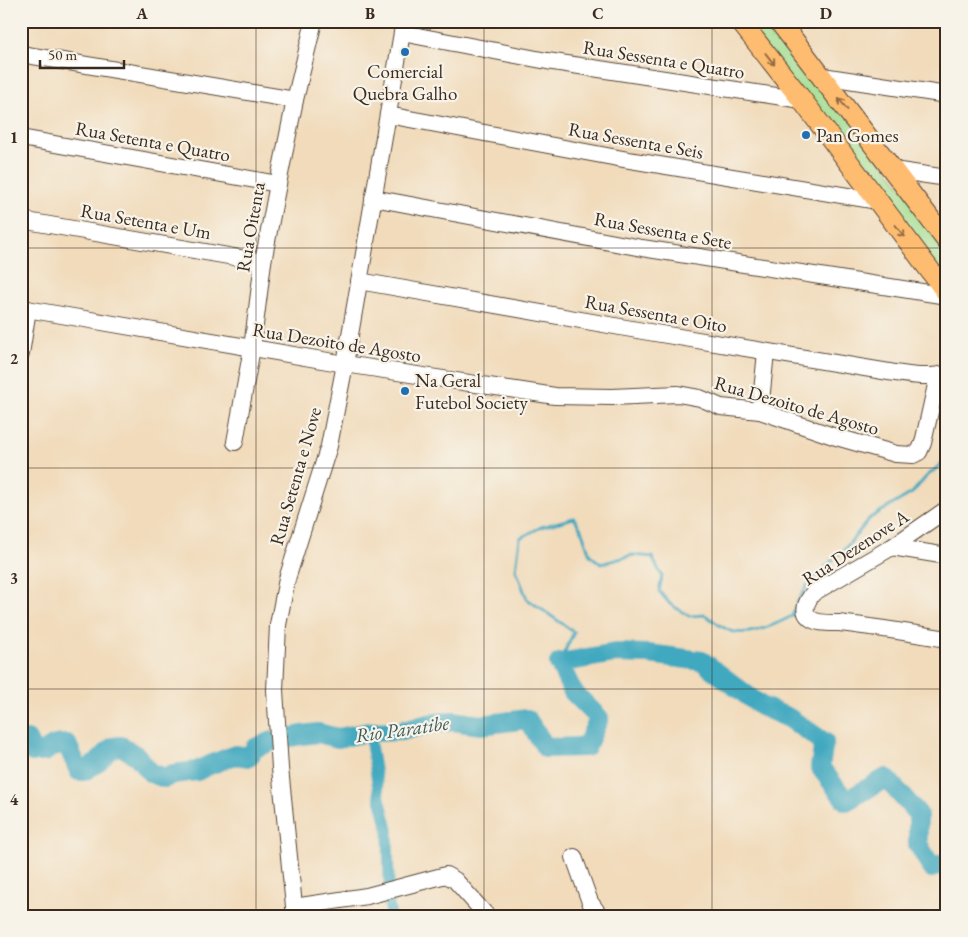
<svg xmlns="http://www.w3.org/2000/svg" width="968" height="937" font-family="'EB Garamond',serif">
	<rect width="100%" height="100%" fill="#f7f3e8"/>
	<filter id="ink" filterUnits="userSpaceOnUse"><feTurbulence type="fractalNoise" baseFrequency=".02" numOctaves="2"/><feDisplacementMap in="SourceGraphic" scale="10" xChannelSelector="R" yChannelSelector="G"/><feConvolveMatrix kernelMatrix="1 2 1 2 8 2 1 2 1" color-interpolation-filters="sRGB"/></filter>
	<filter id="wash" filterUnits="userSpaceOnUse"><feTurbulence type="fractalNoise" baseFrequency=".0096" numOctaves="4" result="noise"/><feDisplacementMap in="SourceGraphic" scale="20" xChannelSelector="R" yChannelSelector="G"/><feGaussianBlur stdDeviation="1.12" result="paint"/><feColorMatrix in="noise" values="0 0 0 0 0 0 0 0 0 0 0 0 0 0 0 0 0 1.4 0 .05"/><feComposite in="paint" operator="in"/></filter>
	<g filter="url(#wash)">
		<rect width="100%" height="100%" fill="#f1dbbb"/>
		<path fill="#a2dd90" stroke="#6e8457" d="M744,21h31l172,226v39z"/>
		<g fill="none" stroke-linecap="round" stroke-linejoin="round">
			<path stroke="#3fa8bf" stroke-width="3" d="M559,663l15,-31 -47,-33 -11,-29 4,-32 21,-11 33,-9 7,11 9,26 11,9 32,-9 19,2 10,19 -3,15 11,13 19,12 16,-1c8,5 20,16 30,17 18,3 42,-8 57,-16l5,-13 10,-17 20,-21 17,-15 26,-32 42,-25 14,-16 21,-18"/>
			<g stroke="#3fa8bf" stroke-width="11">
				<path d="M369,732l10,62 9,35 1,57"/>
				<path d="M388,897l3,19"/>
			</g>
			<path stroke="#3fa8bf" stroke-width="20" d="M21,740h6l6,12h12c7,-7 13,-8 22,-8l12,27h5l13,-8 16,-16 8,-1 16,10 14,17 14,5 8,-4 24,-3 8,-4 30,-12 14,2 6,-9 20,-8 27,-5 16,-2 20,5 31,-6 32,-1 28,-7 24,-3 28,4 46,-6 19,29 40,-1 13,-29 -26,-26 -14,-29 56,-10 34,1 53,7 59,45 28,12 35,24 -4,25 26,34 40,-23 32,36v30l14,24 15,-6"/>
		</g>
	</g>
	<g filter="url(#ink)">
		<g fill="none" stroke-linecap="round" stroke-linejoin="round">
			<g stroke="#564536" stroke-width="18">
				<g id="minor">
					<path d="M402,33l145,28 255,39"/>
					<path d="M21,54l274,46"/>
					<path d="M822,76l125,19"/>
					<path d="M388,115l235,44 255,42"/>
					<path d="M21,138l257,46"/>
					<path d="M893,170l54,8"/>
					<path d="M373,198l269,50 305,48"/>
					<path d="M21,220l242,42"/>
					<path d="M359,281l284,50 246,41c19,3 40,7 58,1"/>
					<path d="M21,308l324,56 210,32 57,1 66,-3 22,4 21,9 39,4 73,25 63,18 17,1 6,-3 4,-9 15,-67"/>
					<path d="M21,354l7,-45"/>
					<path d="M760,411l6,-59"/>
					<path d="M235,442l17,-94 11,-86 15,-78 17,-84 19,-79"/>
					<path d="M947,509l-55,38 -79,46c-5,7 -12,17 -4,24 6,7 21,6 30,6 36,4 72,10 108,16"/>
					<path d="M892,547l55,9"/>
					<path d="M574,857l16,45 10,14"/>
					<path d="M294,907l73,-11 79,-21 9,5 32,36"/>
					<path d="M295,916l-15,-148 -5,-78 3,-65 9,-46 42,-133 16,-82 59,-343"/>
				</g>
			</g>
			<g stroke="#564536" stroke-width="22">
				<g id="major">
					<path d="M740,21l62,79 145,193"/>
					<path d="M779,21l168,220"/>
				</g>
			</g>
			<use href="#minor" stroke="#fff" stroke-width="16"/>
			<use href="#major" stroke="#febc70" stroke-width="20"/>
		</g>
		<defs><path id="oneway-shaft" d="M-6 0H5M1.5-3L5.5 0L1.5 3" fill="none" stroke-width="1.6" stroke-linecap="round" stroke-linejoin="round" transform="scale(1.25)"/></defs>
		<g stroke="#936c43">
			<use href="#oneway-shaft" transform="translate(770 59) rotate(52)"/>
			<use href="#oneway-shaft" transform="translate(843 104) rotate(-127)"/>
			<use href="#oneway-shaft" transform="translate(900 231) rotate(53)"/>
		</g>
	</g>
	<path fill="none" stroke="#3b2a1e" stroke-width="1" stroke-opacity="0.55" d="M256,21v895M484,21v895M712,21v895M21,248h926M21,468h926M21,689h926"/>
	<g fill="#1f6fb2" stroke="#f7f3e8" stroke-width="2">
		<circle cx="405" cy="52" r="5"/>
		<circle cx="806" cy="135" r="5"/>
		<circle cx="405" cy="391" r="5"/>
	</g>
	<g text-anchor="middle" stroke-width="4.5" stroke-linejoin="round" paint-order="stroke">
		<g font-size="19" fill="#3b2a1e" stroke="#f7f3e8">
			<text transform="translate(664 59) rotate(9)" y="7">Rua Sessenta e Quatro</text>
			<text transform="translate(636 140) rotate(10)" y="7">Rua Sessenta e Seis</text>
			<text transform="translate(153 141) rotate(10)" y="7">Rua Setenta e Quatro</text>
			<text transform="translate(146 221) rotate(10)" y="7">Rua Setenta e Um</text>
			<text transform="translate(250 227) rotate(-80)" y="7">Rua Oitenta</text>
			<text transform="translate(663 230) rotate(10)" y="7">Rua Sessenta e Sete</text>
			<text transform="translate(656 313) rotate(10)" y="7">Rua Sessenta e Oito</text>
			<text transform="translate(337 342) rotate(9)" y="7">Rua Dezoito de Agosto</text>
			<text transform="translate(797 405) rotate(16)" y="7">Rua Dezoito de Agosto</text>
			<text transform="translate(295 476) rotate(-74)" y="7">Rua Setenta e Nove</text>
			<text transform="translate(855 547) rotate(-33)" y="7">Rua Dezenove A</text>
		</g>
		<g font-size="19" fill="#3b2a1e" stroke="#f7f3e8" text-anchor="start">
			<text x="405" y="78" text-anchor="middle">Comercial<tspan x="405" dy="22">Quebra Galho</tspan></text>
			<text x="816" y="142">Pan Gomes</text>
			<text x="415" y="387">Na Geral<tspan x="415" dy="22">Futebol Society</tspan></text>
		</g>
		<g font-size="20" font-style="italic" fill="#3d5c5e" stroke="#f7f3e8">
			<text transform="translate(402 729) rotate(-8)" y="7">Rio Paratibe</text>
		</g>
	</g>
	<rect width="968" height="937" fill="none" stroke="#f7f3e8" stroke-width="55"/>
	<path d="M40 60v8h84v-8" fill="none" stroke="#3b2a1e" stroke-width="2.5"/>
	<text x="48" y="60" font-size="15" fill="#3b2a1e" stroke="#f7f3e8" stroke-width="4" paint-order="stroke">50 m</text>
	<rect x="28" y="28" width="912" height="882" fill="none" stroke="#3b2a1e" stroke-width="2"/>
	<g font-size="16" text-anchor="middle" font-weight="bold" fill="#3b2a1e">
		<text x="142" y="19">A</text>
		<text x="370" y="19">B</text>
		<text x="598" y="19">C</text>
		<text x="826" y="19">D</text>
		<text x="14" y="143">1</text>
		<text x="14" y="364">2</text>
		<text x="14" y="584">3</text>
		<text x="14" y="805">4</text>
	</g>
</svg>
